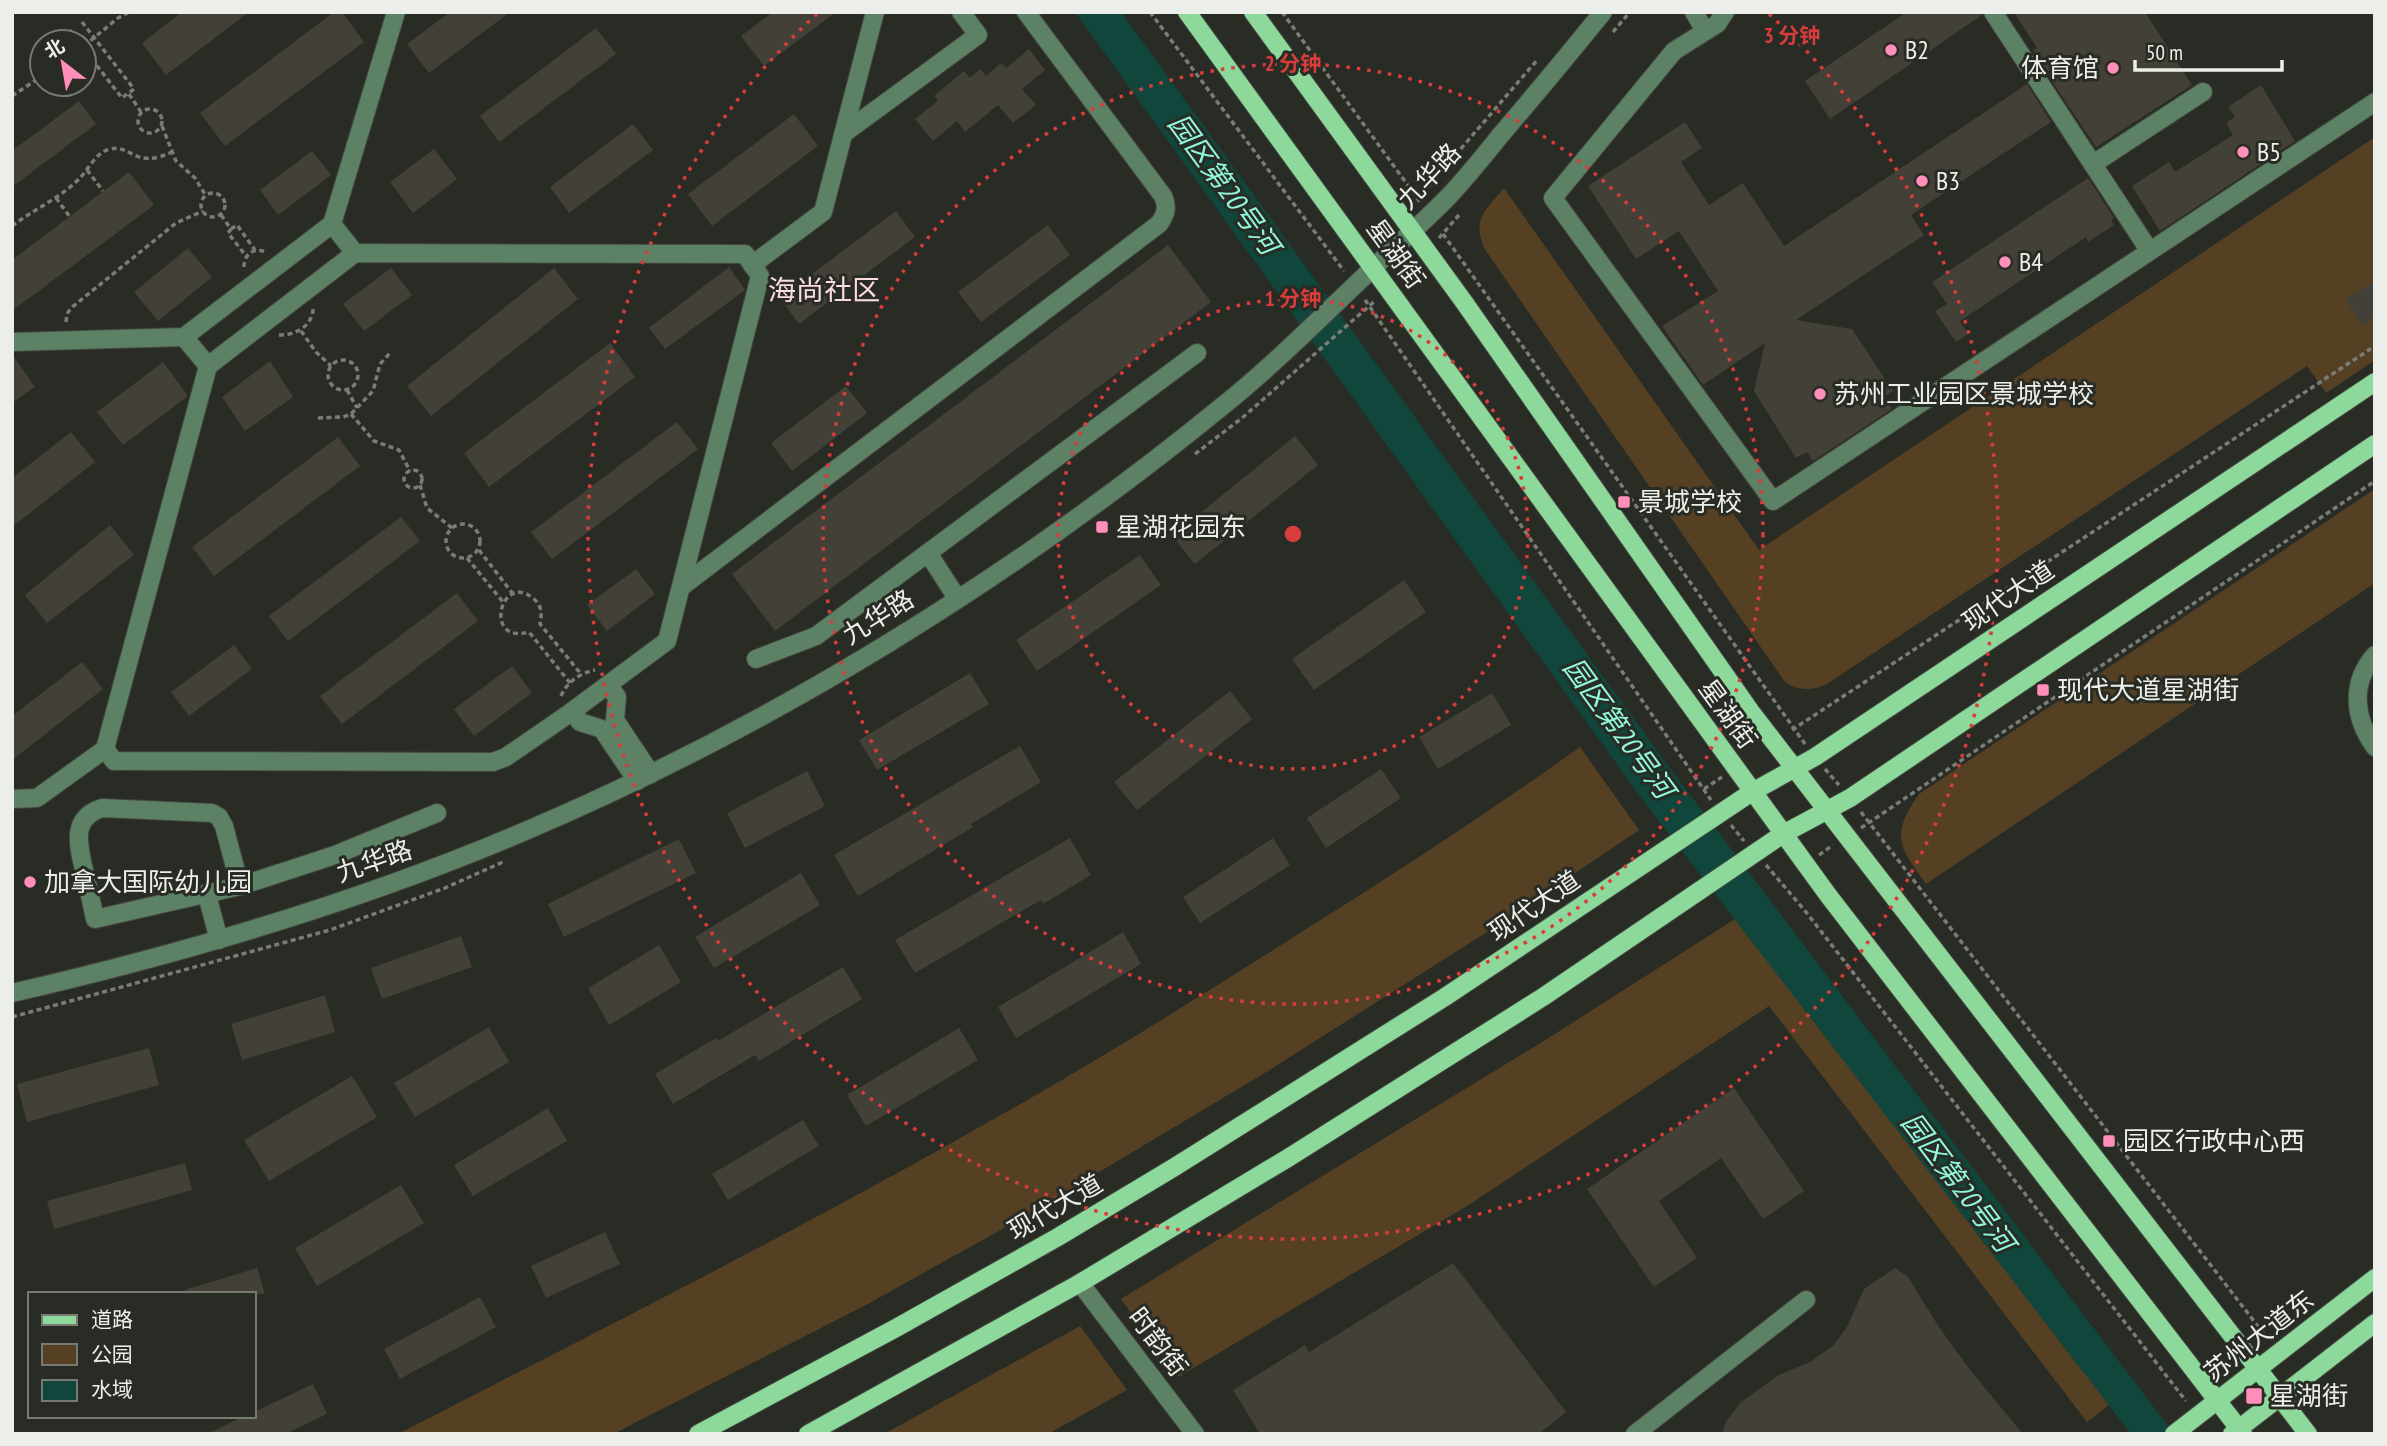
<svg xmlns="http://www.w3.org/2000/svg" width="2387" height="1446" font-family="'PT Sans Narrow','Noto Sans SC',sans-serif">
	<rect width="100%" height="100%" fill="#292c24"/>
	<g fill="#564023">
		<path d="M2375,137v223l-49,33 -19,-27 -480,318c-14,7 -29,7 -42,-2l-301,-434c-12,-30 2,-38 20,-60l255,362z"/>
		<path d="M2375,489v94l-449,301c-27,-37 -36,-49 -7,-90z"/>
		<path d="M1580,747l59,83 -141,95 -230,146 -239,143 -163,91 -253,129h-215c212,-109 425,-216 631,-335 96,-55 189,-114 282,-173 91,-57 181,-116 269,-179z"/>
		<path d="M1735,919l374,486 -22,17 -318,-416 -302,200 -289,171 -57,-78 426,-260z"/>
		<path d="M1080,1326l47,64 -79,44h-164z"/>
	</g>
	<path fill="#10463b" d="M1075,12h46l542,747 511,675h-43l-492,-639z"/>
	<g fill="#424037">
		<path d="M182,12h67l-83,63 -24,-32z"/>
		<path d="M334,12h8l22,30 -139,104 -25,-33z"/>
		<path d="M450,12h60l-81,61 -22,-29z"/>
		<path d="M773,12h63l-72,54 -23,-30z"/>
		<path d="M1907,12h75v3l-152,104 -25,-38z"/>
		<path d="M2014,12h131l47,73 -96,62 -50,-75 -13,-22 4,-2z"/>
		<path d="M596,28l20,26 -117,88 -19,-26z"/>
		<path d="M1029,49l16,21 -23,19 14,16 -23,18 -15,-18 -33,27 -8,-11 -24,20 -18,-22 23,-18 -4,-5 30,-25 6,7 10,-9 6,7 15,-13 5,5z"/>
		<path d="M2027,84l24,38 -140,93 13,20 -128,85 56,9 41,62 -8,6 7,12 -79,52 -6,-9 -11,6 -42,-67 11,-48 -62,42 -41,-59 56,-35 -39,-60 -43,28 -48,-73 97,-64 17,26 -21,14 28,43 34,-22 41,63z"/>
		<path d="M2261,85l34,56 -135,90 -28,-45 37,-24 6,10 58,-37 -7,-12 9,-6 -7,-10z"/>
		<path d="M79,101l17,23 -84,63v-36z"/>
		<path d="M794,114l24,32 -106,80 -24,-32z"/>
		<path d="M633,124l20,26 -84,63 -19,-26z"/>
		<path d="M434,149l23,30 -44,34 -23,-31z"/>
		<path d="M312,151l19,24 -53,40 -18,-25z"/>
		<path d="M129,172l25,33 -142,106v-51z"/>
		<path d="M2088,178l26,40 -3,2 3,5 -26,17 -2,-5 -126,84 8,13 -12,8 -21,-31 12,-7 -15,-22z"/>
		<path d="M896,211l19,26 -116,87 -19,-26z"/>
		<path d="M1048,225l22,30 -89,67 -23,-30z"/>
		<path d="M1168,245l43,57 -436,329 -43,-57z"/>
		<path d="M188,248l24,29 -54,44 -24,-29z"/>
		<path d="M729,267l16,23 -80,59 -16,-21z"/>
		<path d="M391,268l21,27 -48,36 -21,-27z"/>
		<path d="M554,268l24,31 -147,117 -24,-30z"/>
		<path d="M2375,281v36l-13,8 -17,-25z"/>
		<path d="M610,343l25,34 -146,110 -25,-34z"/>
		<path d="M12,354l23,33 -23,16z"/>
		<path d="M270,361l23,36 -48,34 -23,-34z"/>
		<path d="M163,362l25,34 -65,49 -26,-33z"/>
		<path d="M846,386l21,27 -75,58 -21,-28z"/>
		<path d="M677,422l21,27 -146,110 -21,-27z"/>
		<path d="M71,432l24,30 -83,65v-49z"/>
		<path d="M1295,436l23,29 -123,99 -23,-28z"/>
		<path d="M338,437l22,29 -146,110 -22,-29z"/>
		<path d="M401,517l19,24 -132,100 -19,-25z"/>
		<path d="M110,525l24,30 -87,68 -22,-28z"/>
		<path d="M1140,555l21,30 -124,86 -21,-31z"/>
		<path d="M636,569l19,25 -48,37 -20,-26z"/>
		<path d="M1404,580l22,32 -112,78 -22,-31z"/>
		<path d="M457,593l21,28 -136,103 -22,-28z"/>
		<path d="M234,645l18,24 -63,47 -18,-24z"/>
		<path d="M82,662l21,27 -91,71v-44z"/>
		<path d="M512,666l20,27 -58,43 -20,-27z"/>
		<path d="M970,673l19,31 -112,66 -18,-30z"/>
		<path d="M1230,691l22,28 -115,91 -23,-28z"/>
		<path d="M1492,693l19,32 -73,44 -19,-32z"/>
		<path d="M1020,746l21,36 -70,42 2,3 -115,69 -24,-41z"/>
		<path d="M1381,769l20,29 -75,50 -19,-30z"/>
		<path d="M807,771l18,35 -80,42 -18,-35z"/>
		<path d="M1070,838l21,37 -48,29 -2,-4 -126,73 -20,-33z"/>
		<path d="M1273,838l17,27 -90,58 -17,-26z"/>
		<path d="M679,839l17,34 -132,64 -16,-33z"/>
		<path d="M801,873l19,32 -106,63 -19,-31z"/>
		<path d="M1123,932l18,32 -125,74 -18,-31z"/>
		<path d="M461,936l11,31 -90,32 -11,-31z"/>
		<path d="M659,945l22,37 -72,43 -21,-37z"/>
		<path d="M843,967l19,32 -103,62 -4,-6 -82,49 -18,-30 61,-36 2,3z"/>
		<path d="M325,995l10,37 -93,28 -11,-36z"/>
		<path d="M489,1027l20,35 -94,55 -21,-34z"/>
		<path d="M959,1028l19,32 -112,66 -19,-31z"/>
		<path d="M149,1048l10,37 -132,37 -10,-38z"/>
		<path d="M352,1076l25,41 -108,64 -25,-41z"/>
		<path d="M1734,1088l70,103 -41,28 -42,-61 -62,43 38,57 -43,29 -67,-98z"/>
		<path d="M548,1108l19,33 -94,55 -19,-31z"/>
		<path d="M803,1120l16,26 -91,54 -16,-26z"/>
		<path d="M185,1163l7,27 -138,39 -7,-28z"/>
		<path d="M401,1185l23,38 -107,63 -22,-38z"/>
		<path d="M605,1232l15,32 -74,34 -15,-32z"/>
		<path d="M1453,1263l113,149 -27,22h-279l-27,-44 72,-45 4,7z"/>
		<path d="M257,1268l8,26h-79l-1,-4z"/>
		<path d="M1895,1268l13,9 31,50 31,43 53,64h-301l4,-12 14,-19 37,-27 33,-14 23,-16 14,-19 17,-38z"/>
		<path d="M480,1297l16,30 -96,52 -16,-30z"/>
		<path d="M313,1384l14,30 -42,20h-78l37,-18h10v-4z"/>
	</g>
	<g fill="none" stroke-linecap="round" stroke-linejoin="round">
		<g stroke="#444740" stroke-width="20">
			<g id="minor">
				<path d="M1694,12l11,19"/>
				<path d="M1725,12l-8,12 -43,27 -121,147 220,303 602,-399"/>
				<path d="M1993,12l156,238"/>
				<path d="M843,134l135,-99 -17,-23"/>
				<path d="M2093,164l110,-72"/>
				<path d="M332,224l23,29"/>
				<path d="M355,253l390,1 15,22 -93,365 -100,74 -61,42 -13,5 -379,-1 -9,-12 103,-383z"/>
				<path d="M752,265l71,-53 52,-200"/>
				<path d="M184,337l24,29"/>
				<path d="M12,342l172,-5 148,-113 64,-212"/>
				<path d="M928,553l29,45"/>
				<path d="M681,587l478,-363c7,-10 9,-16 4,-28l-137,-184"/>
				<path d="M2375,655c-25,28 -21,64 0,92"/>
				<path d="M756,659l60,-23 381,-283"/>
				<path d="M608,685l9,12 -2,23 36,54"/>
				<path d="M573,711l7,11 22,7 35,52"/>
				<path d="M12,799l25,-1 68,-49"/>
				<path d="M240,886l-16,-60 -5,-9 -7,-4 -110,-5c-34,11 -22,41 -17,67 4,15 7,30 10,44l145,-33 95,-31 102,-42"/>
				<path d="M207,895l12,45"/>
				<path d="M12,993c174,-40 347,-91 511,-161 250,-106 492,-256 702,-428 52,-42 99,-90 148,-136 25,-24 52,-47 76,-72 18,-19 34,-39 50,-59 35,-41 70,-83 104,-125"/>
				<path d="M1080,1283l115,151"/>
				<path d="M1635,1434l171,-134"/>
			</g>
		</g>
		<g stroke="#444740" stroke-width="20">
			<g id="major">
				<path d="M1187,12l641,883 415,539"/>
				<path d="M1253,12l211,290 287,410 557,722"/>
				<path d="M698,1434l198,-106 162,-91 115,-69 272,-171 307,-205 63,-35 560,-375"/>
				<path d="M808,1434l272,-151 208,-125 255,-161 240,-163 67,-36 525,-354"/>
				<path d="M2174,1434l201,-156"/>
				<path d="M2232,1434l143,-111"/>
			</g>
		</g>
		<g stroke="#7a7d76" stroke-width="3.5" stroke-dasharray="5 3.5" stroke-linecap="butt">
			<path d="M1150,12l194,259"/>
			<path d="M1282,12l138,190"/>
			<path d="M82,22l52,67 -12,9 -38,-49"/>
			<path d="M70,30l9,12"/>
			<path d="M1613,32l17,-20"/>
			<path d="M84,46l34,-28 11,-6"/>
			<path d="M129,94l12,18"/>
			<path d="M12,96l30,-20"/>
			<circle cx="150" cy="121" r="12"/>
			<path d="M162,126l14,35 19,17 11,18"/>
			<path d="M87,170l16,21"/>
			<circle cx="213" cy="205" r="12"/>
			<path d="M1422,194l116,-135"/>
			<path d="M56,198l14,19"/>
			<path d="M221,215l10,14 -3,4 18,23"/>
			<path d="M12,226c22,-17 47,-27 67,-47 9,-9 17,-27 31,-30 22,-5 24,21 62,3"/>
			<path d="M231,229l6,-4 18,25"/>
			<path d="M1443,234l362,510"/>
			<path d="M1439,238l20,-23"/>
			<path d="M244,267c0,-13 10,-20 22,-15"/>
			<path d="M1401,275l12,-12"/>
			<path d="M1365,300l346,500"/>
			<path d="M66,322l1,-8 4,-6 105,-85 27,-12"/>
			<path d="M301,331l15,21 15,14"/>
			<path d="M279,335c18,0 35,-10 34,-29"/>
			<circle cx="343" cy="375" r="15"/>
			<path d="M347,390l10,18"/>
			<path d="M351,414l23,27 25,9 11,21"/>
			<path d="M318,418l25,-1 8,-3 22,-23 7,-27 10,-11"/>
			<path d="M1195,454l47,-36 134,-118"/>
			<circle cx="413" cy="479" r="9"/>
			<path d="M420,485l7,23 25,20"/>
			<circle cx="463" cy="541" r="17"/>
			<path d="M479,550l34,44"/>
			<path d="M467,558l36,44"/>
			<path d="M570,683l-41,-51c-47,13 -28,-62 5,-33 8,7 8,15 6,25l41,50"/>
			<path d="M561,696c6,-14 19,-23 34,-26"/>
			<path d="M1792,730l583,-384"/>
			<path d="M1825,769l14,16"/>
			<path d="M1704,789l18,-12"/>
			<path d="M1861,812l406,526"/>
			<path d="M1731,825l13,16"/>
			<path d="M1861,828l514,-347"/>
			<path d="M1819,855l14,-10"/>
			<path d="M1766,865l40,47 380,489"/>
			<path d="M12,1017l318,-87 115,-42 58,-26"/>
		</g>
		<use href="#minor" stroke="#5d8164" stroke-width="18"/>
		<use href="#major" stroke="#8dd89b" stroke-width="18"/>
	</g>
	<g fill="none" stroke="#d83c3b" stroke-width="3.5" stroke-dasharray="3.5 7">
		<circle cx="1293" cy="534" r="235"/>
		<circle cx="1293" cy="534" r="470"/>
		<path d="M1769 14A705 705 0 1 1 817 14"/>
	</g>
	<g fill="#ff8eba" stroke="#292c24" stroke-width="2.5">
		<circle cx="1891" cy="50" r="7"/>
		<circle cx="2113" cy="68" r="7"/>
		<circle cx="2243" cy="152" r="7"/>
		<circle cx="1922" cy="181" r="7"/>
		<circle cx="2005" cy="262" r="7"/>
		<circle cx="1820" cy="394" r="7"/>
		<rect x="1617" y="495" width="14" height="14" rx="3.5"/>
		<rect x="1095" y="520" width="14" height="14" rx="3.5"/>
		<rect x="2036" y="683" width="14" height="14" rx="3.5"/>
		<circle cx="30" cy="882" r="7"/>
		<rect x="2102" y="1134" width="14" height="14" rx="3.5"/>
		<rect x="2245" y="1387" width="18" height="18" rx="3.5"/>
	</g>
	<g text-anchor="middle" stroke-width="6" stroke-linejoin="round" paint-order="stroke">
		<g font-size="26" fill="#eceee9" stroke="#292c24" text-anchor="start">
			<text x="1905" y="59">B2</text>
			<text x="2099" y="77" text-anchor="end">体育馆</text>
			<text x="2257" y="161">B5</text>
			<text x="1936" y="190">B3</text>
			<text x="2019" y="271">B4</text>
			<text x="1834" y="403">苏州工业园区景城学校</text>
			<text x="1638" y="511">景城学校</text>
			<text x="1116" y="536">星湖花园东</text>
			<text x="2057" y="699">现代大道星湖街</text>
			<text x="44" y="891">加拿大国际幼儿园</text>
			<text x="2123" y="1150">园区行政中心西</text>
			<text x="2270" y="1405">星湖街</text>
		</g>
		<g font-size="26" fill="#eceee9" stroke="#292c24">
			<text transform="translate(1429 176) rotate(-47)" y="9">九华路</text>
			<text transform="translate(1396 254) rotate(54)" y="9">星湖街</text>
			<text transform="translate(2008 596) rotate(-34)" y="9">现代大道</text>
			<text transform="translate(878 617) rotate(-32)" y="9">九华路</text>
			<text transform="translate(1728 714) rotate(54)" y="9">星湖街</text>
			<text transform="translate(374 861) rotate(-19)" y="9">九华路</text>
			<text transform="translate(1534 906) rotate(-34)" y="9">现代大道</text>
			<text transform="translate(1055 1207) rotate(-30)" y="9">现代大道</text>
			<text transform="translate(2259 1336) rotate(-38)" y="9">苏州大道东</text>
			<text transform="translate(1158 1342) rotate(53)" y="9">时韵街</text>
		</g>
		<g font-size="28" font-style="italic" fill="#90f7dc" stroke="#292c24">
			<text transform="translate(1224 184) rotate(54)" y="10">园区第20号河</text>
			<text transform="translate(1619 728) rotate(54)" y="10">园区第20号河</text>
			<text transform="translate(1958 1182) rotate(53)" y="10">园区第20号河</text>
		</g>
		<g font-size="28" fill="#fcdae5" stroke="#292c24">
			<text x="824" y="300">海尚社区</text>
		</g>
	</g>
	<circle cx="1293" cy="534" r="10" fill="#d83c3b" stroke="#292c24" stroke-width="3.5"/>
	<g font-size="21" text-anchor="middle" font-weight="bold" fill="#d83c3b" stroke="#292c24" stroke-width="6" stroke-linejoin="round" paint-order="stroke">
		<text x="1792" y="43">3 分钟</text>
		<text x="1293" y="71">2 分钟</text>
		<text x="1293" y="306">1 分钟</text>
	</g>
	<rect width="2387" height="1446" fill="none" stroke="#eceee9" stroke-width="28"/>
	<rect x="28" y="1292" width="228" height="126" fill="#292c24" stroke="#777a73" stroke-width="2"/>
	<rect x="42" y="1315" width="35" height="10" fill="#8dd89b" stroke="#777a73" stroke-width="2"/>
	<text x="91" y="1327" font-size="21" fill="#eceee9">道路</text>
	<rect x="42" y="1344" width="35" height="21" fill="#564023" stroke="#777a73" stroke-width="2"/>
	<text x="91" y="1362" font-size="21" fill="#eceee9">公园</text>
	<rect x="42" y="1380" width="35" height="21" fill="#10463b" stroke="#777a73" stroke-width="2"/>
	<text x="91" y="1397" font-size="21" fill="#eceee9">水域</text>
	<g transform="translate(63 63) rotate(329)"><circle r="33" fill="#292c24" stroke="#777a73" stroke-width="2"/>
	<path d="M0-5L12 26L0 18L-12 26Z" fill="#ff8eba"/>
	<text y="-10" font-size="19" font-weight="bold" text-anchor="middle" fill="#eceee9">北</text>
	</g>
	<path d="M2135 60v10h147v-10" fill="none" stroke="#eceee9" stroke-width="3.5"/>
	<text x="2146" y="60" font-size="21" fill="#eceee9" stroke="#292c24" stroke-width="5" paint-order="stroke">50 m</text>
</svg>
